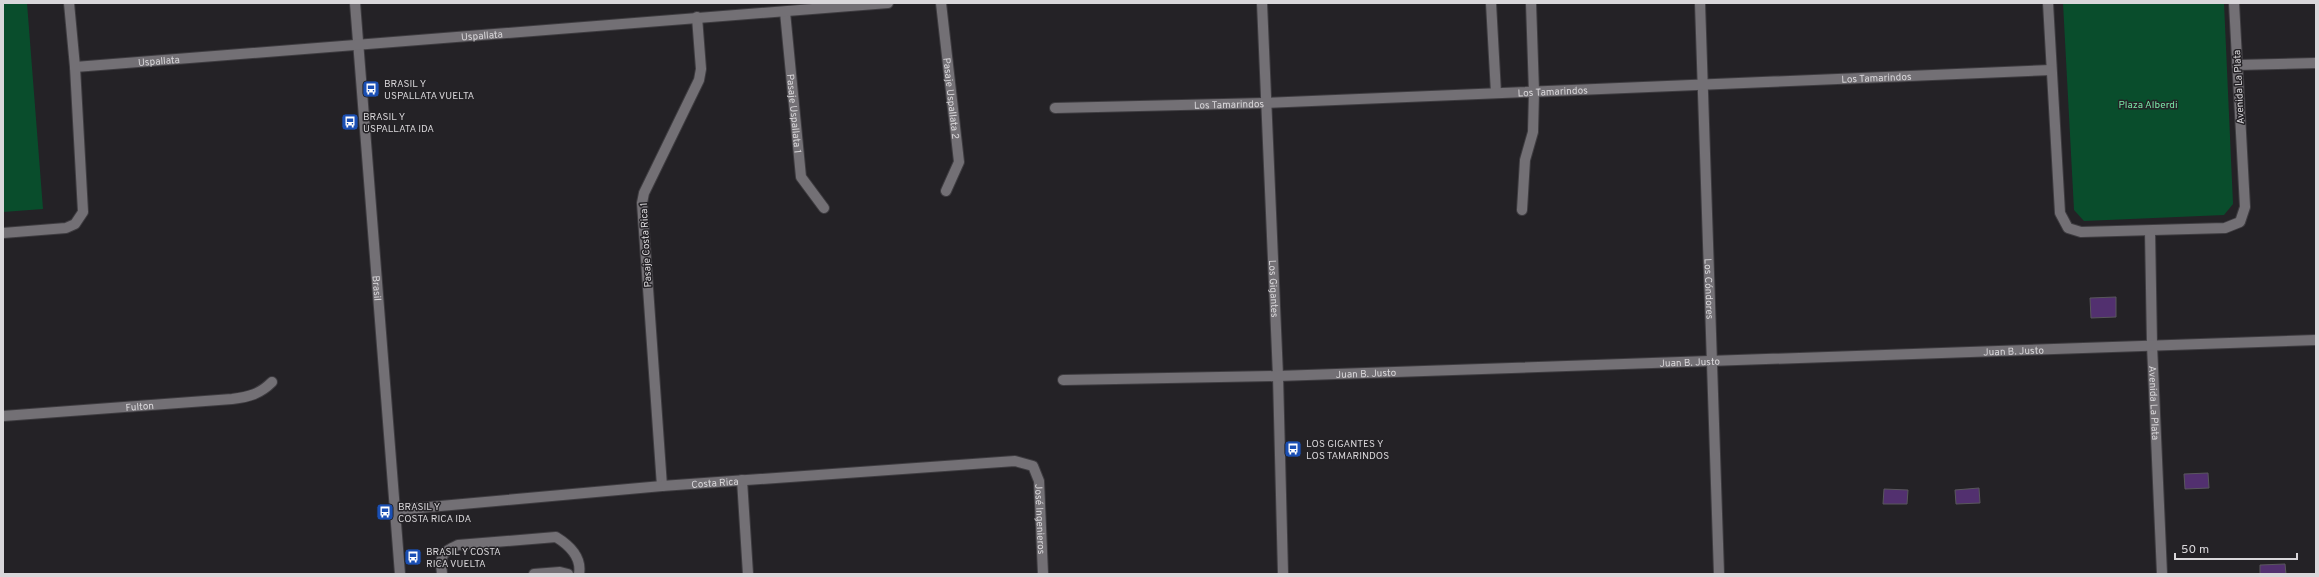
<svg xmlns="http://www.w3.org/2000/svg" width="2319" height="577" font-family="Overpass,sans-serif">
	<rect width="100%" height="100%" fill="#242226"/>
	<g fill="#094d2c">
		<path d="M3,3h24l16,206 -40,3z"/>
		<path d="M2063,3h161l9,201 -9,11 -140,6 -10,-11z"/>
	</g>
	<g fill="#52306f" stroke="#59575c">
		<path d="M2116,297v20l-25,1 -1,-20z"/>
		<path d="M2208,473l1,15 -24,1 -1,-15z"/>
		<path d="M1979,488l1,15 -24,1 -1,-14z"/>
		<path d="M1884,489l24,1 -1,14h-24z"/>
		<path d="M2285,564l1,10h-26v-9z"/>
	</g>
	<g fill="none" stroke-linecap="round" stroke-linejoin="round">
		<g stroke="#3e3c40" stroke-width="12">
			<g id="minor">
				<path id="s1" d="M355,3l45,571"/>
				<path id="s2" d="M941,3l18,159 -13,29"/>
				<path id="s3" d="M1262,3l16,373 5,198"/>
				<path d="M1491,3l5,90"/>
				<path id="s4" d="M1700,3l19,571"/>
				<path d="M2048,3l12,210 8,15 13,4 144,-4 15,-6 5,-15 -11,-204"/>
				<path id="s5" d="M785,12l16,165 23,31"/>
				<path d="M2237,65l79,-2"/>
				<path id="s6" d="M75,67l813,-64"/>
				<path id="s7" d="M1055,108l210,-5 786,-33"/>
				<path d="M1522,210l3,-50 8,-28 1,-40 -3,-89"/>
				<path id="s8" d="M2150,231l2,114 10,229"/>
				<path d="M3,233l63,-5 9,-4 8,-12 -8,-145 -6,-64"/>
				<path id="s9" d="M1063,380l215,-4 1038,-36"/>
				<path id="s10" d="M3,416l229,-17c17,-2 28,-5 40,-17"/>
				<path d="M742,480l6,94"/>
				<path d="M662,486l-20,-283 2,-10 55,-113 2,-11 -4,-52"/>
				<path id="s11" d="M396,510l266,-24 353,-25 18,5 6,15 4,93"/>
				<path d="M442,574c-2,-19 -1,-21 16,-29l98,-8c13,8 26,20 23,37"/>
				<path d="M534,574l26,-2 8,2"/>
			</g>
		</g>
		<use href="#minor" stroke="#737075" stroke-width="10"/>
	</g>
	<defs>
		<g id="bus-square" transform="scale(0.9)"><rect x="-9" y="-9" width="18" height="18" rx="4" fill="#1a4fb4" stroke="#242226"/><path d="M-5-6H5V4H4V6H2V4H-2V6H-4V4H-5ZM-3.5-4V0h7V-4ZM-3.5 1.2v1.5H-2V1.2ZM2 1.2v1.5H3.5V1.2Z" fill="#fff"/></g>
	</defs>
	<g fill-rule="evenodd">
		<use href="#bus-square" x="371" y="89"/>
		<use href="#bus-square" x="350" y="122"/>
		<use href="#bus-square" x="1293" y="449"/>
		<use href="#bus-square" x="385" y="512"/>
		<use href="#bus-square" x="413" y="557"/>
	</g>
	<g text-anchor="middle" stroke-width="3" stroke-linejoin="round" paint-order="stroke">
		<g font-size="10" fill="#d9d7da" stroke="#242226">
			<text dy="4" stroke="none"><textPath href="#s6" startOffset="408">Uspallata</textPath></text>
			<text dy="4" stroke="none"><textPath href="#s6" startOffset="84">Uspallata</textPath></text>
			<text dy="4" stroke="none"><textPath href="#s7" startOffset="822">Los Tamarindos</textPath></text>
			<text transform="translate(2238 87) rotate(-93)" y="4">Avenida La Plata</text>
			<text dy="4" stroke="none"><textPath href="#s7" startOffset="498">Los Tamarindos</textPath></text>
			<text dy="4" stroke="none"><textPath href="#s2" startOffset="96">Pasaje Uspallata 2</textPath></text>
			<text dy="4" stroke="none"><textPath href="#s7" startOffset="174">Los Tamarindos</textPath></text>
			<text dy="4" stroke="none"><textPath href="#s5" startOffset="102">Pasaje Uspallata 1</textPath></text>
			<text transform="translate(645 245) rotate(-93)" y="4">Pasaje Costa Rica 1</text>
			<text dy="4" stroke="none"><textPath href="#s1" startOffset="286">Brasil</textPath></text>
			<text dy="4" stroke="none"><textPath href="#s3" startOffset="286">Los Gigantes</textPath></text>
			<text dy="4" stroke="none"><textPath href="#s4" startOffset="286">Los Cóndores</textPath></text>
			<text dy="4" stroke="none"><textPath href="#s9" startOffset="951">Juan B. Justo</textPath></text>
			<text dy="4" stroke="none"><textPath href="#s9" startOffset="627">Juan B. Justo</textPath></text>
			<text dy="4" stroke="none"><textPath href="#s9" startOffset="303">Juan B. Justo</textPath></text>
			<text dy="4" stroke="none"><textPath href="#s8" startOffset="172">Avenida La Plata</textPath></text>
			<text dy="4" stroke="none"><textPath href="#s10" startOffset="137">Fulton</textPath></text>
			<text dy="4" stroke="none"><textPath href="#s11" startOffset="320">Costa Rica</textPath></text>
			<text dy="4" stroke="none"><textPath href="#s11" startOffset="694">José Ingenieros</textPath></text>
		</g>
		<g font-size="10" fill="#d9d7da" stroke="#242226" text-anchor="start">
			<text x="384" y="87">BRASIL Y<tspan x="384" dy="12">USPALLATA VUELTA</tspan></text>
			<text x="363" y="120">BRASIL Y<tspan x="363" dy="12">USPALLATA IDA</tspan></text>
			<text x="1306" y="447">LOS GIGANTES Y<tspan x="1306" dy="12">LOS TAMARINDOS</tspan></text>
			<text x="398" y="510">BRASIL Y<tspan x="398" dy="12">COSTA RICA IDA</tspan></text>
			<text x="426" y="555">BRASIL Y COSTA<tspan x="426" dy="12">RICA VUELTA</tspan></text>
		</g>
		<g font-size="10" fill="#79e8a8" stroke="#242226">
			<text x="2148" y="108">Plaza Alberdi</text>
		</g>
	</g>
	<rect width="2319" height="577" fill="none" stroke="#d9d7da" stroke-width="8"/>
	<path d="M2175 553v6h122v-6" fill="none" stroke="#d9d7da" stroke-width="2"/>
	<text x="2181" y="553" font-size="12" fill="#d9d7da" stroke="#242226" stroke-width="3" paint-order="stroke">50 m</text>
</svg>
